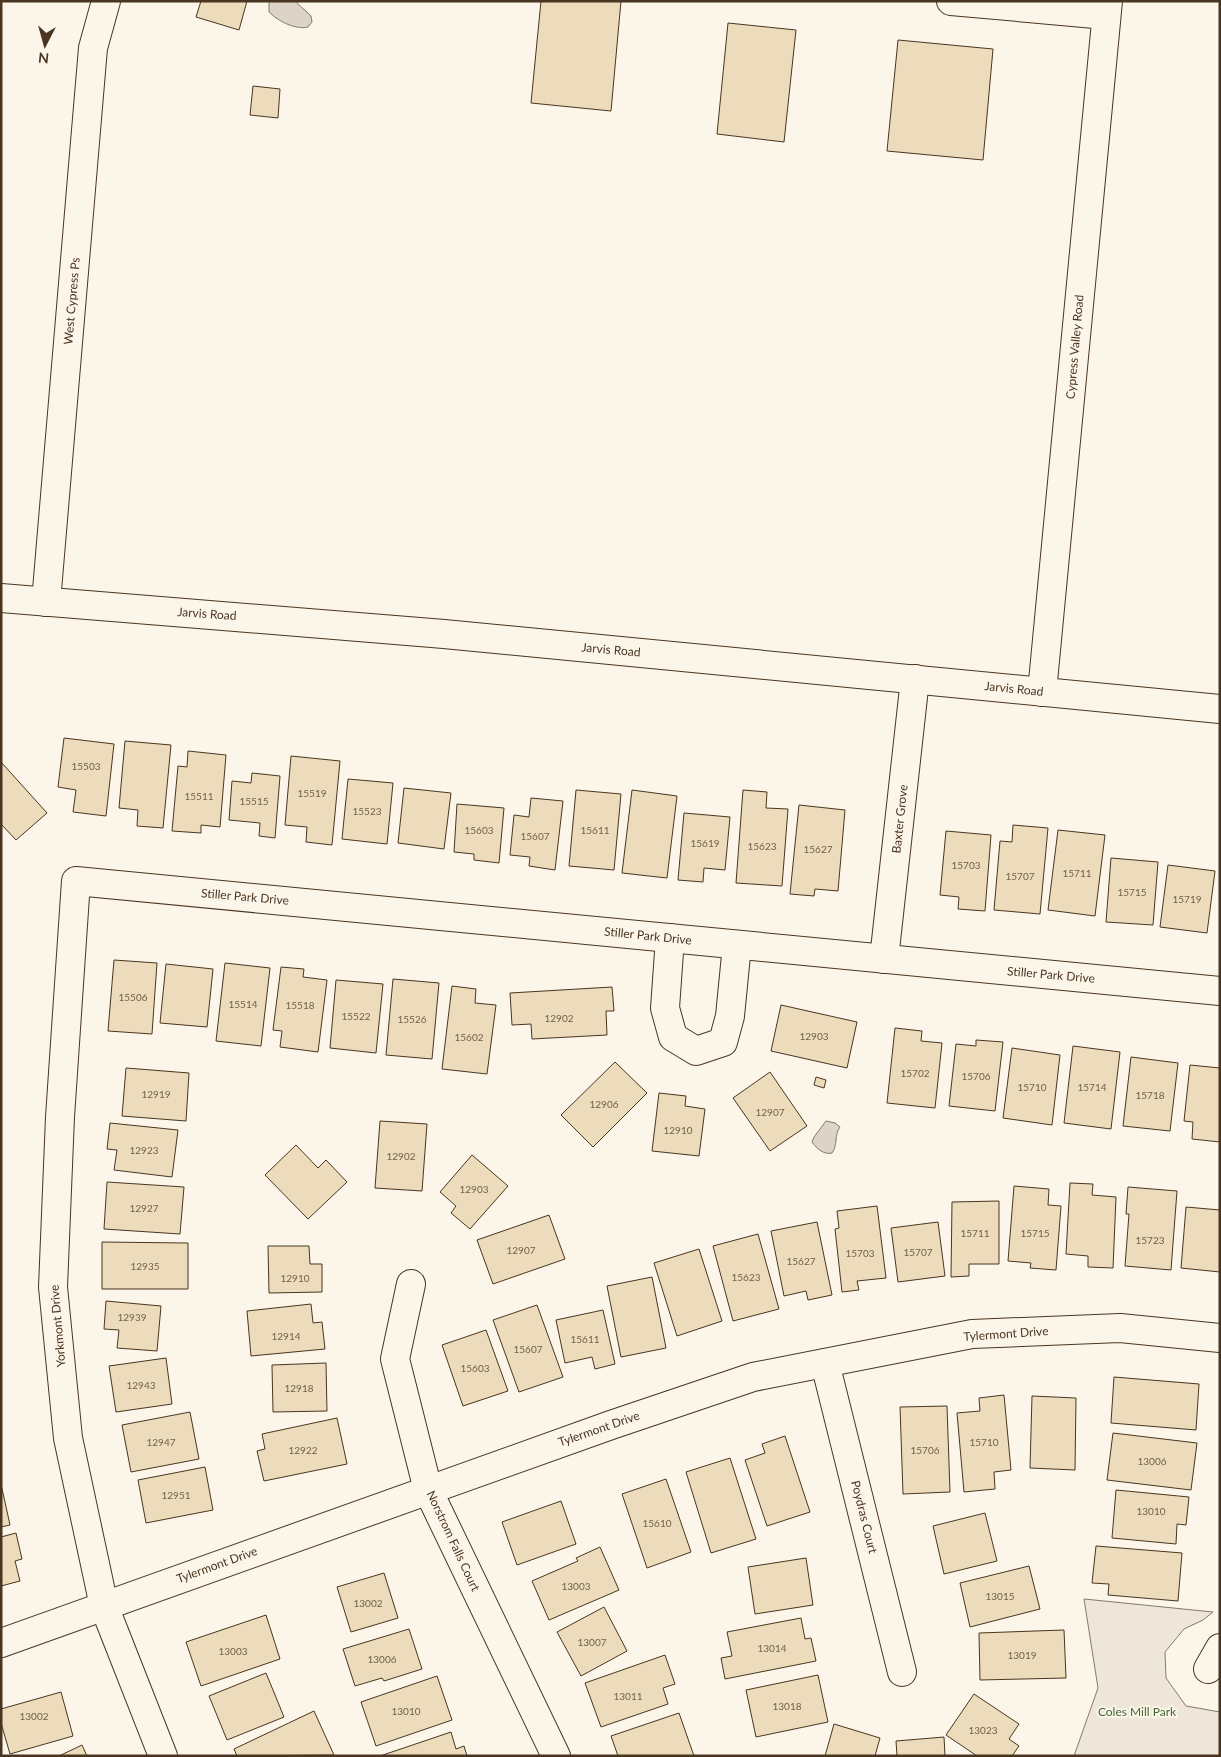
<svg xmlns="http://www.w3.org/2000/svg" width="1221" height="1757" font-family="Lato,sans-serif">
	<rect width="100%" height="100%" fill="#fbf6e9"/>
	<path fill="#ede6d9" stroke="#887966" d="M1084,1599l129,13 -10,8 -19,9 -19,23 1,26 20,28 34,6v44h-146l24,-68z"/>
	<g fill="#dcd4c6" stroke="#887966">
		<path d="M269,1h26l16,15 1,6 -4,5c-13,3 -30,-6 -39,-15z"/>
		<path d="M826,1121l9,2 5,4c-6,8 -2,18 -8,26 -8,2 -15,-4 -20,-11l2,-5z"/>
	</g>
	<g fill="#ecdcbc" stroke="#4a3520">
		<path d="M201,1h46l-8,29 -43,-13z"/>
		<path d="M541,1h80l-10,110 -80,-8z"/>
		<path d="M728,23l68,7 -12,112 -67,-8z"/>
		<path d="M898,40l95,9 -10,111 -96,-9z"/>
		<path d="M253,86l27,3 -2,29 -28,-3z"/>
		<path d="M64,738l50,6 -8,72 -33,-4 3,-22 -18,-3z"/>
		<path d="M125,741l46,4 -8,83 -26,-2 1,-16 -19,-2z"/>
		<path d="M188,751l38,4 -6,72 -19,-2v8l-29,-2 6,-65 9,1z"/>
		<path d="M291,756l49,5 -8,84 -26,-3 1,-15 -22,-2z"/>
		<path d="M1,762l46,51 -31,27 -15,-16z"/>
		<path d="M252,773l28,3 -5,62 -16,-2 1,-13 -31,-3 3,-39 19,2z"/>
		<path d="M348,779l45,4 -6,61 -45,-5z"/>
		<path d="M404,788l47,5 -7,56 -46,-6z"/>
		<path d="M576,790l45,4 -7,76 -45,-4z"/>
		<path d="M632,790l45,6 -10,82 -45,-5z"/>
		<path d="M743,790l24,2 -1,16 22,1 -6,77 -46,-3z"/>
		<path d="M531,798l32,3 -8,69 -26,-4 1,-9 -20,-2 4,-40 15,2z"/>
		<path d="M457,804l47,4 -5,55 -25,-3v-6l-20,-2z"/>
		<path d="M799,805l46,5 -7,81 -23,-2 -1,7 -24,-2z"/>
		<path d="M684,813l46,4 -5,53 -21,-2 -1,14 -25,-2z"/>
		<path d="M1013,825l35,3 -8,86 -46,-4 6,-69 12,1z"/>
		<path d="M1058,830l47,5 -10,81 -47,-6z"/>
		<path d="M946,831l45,4 -6,76 -27,-2 1,-12 -19,-2z"/>
		<path d="M1111,858l47,4 -5,63 -47,-3z"/>
		<path d="M1168,865l47,6 -8,62 -47,-6z"/>
		<path d="M114,960l43,3 -5,71 -44,-3z"/>
		<path d="M225,963l45,5 -9,78 -45,-5z"/>
		<path d="M166,964l47,5 -6,58 -47,-4z"/>
		<path d="M281,967l23,2 -1,8 24,3 -9,72 -38,-5 2,-16 -9,-1z"/>
		<path d="M393,979l46,4 -7,76 -46,-4z"/>
		<path d="M336,980l47,4 -7,69 -46,-5z"/>
		<path d="M452,986l24,3 -1,14 21,2 -9,69 -45,-5z"/>
		<path d="M612,987l2,24h-8l1,24 -75,4 -1,-15 -19,1 -2,-32z"/>
		<path d="M781,1005l76,17 -10,46 -76,-17z"/>
		<path d="M895,1028l27,3 -1,10 21,2 -7,65 -48,-5z"/>
		<path d="M976,1040l27,2 -8,69 -46,-5 7,-62 20,2z"/>
		<path d="M1073,1046l47,6 -9,77 -47,-6z"/>
		<path d="M1012,1048l48,7 -8,70 -49,-7z"/>
		<path d="M1131,1057l47,6 -8,68 -47,-5z"/>
		<path d="M615,1062l32,31 -54,54 -32,-32z"/>
		<path d="M1190,1065l30,3v74l-28,-3 1,-17 -9,-1z"/>
		<path d="M126,1068l63,5 -3,48 -64,-5z"/>
		<path d="M770,1072l37,54 -37,25 -37,-53z"/>
		<path d="M816,1077l10,3 -2,8 -10,-3z"/>
		<path d="M659,1093l27,3 -1,10 20,3 -6,47 -47,-5z"/>
		<path d="M380,1121l47,3 -5,67 -47,-3z"/>
		<path d="M110,1123l68,7 -6,47 -58,-7 3,-20 -10,-1z"/>
		<path d="M296,1145l22,23 8,-8 21,22 -39,37 -43,-44z"/>
		<path d="M472,1155l36,31 -38,43 -19,-16 5,-7 -16,-14z"/>
		<path d="M107,1182l77,5 -4,47 -76,-5z"/>
		<path d="M1070,1183l23,1 -1,11 24,2 -3,71 -25,-1v-11l-22,-2z"/>
		<path d="M1014,1186l35,3 -1,16 13,1 -5,64 -26,-2 1,-5 -23,-2z"/>
		<path d="M1128,1187l49,4 -6,79 -46,-4 4,-52h-3z"/>
		<path d="M999,1201v63h-30v12l-18,1 1,-75z"/>
		<path d="M877,1206l9,72 -29,3 2,9 -17,2 -7,-63 4,-1 -2,-17z"/>
		<path d="M1186,1207l34,3v62l-39,-4z"/>
		<path d="M549,1215l16,44 -72,25 -16,-44z"/>
		<path d="M817,1222l15,73 -24,5 -2,-9 -22,5 -13,-65z"/>
		<path d="M938,1222l7,54 -47,6 -7,-54z"/>
		<path d="M758,1234l21,75 -46,12 -20,-75z"/>
		<path d="M102,1242l86,1v46h-86z"/>
		<path d="M268,1246h41l1,18h12v28l-53,1z"/>
		<path d="M699,1249l23,72 -45,15 -23,-73z"/>
		<path d="M652,1277l14,71 -45,9 -14,-71z"/>
		<path d="M106,1301l55,5 -4,45 -40,-3 2,-18 -15,-1z"/>
		<path d="M311,1304l2,19 9,-1 3,27 -74,7 -4,-45z"/>
		<path d="M537,1305l26,72 -44,15 -26,-72z"/>
		<path d="M603,1310l12,54 -20,5 -3,-12 -27,6 -9,-43z"/>
		<path d="M486,1330l22,61 -45,15 -21,-61z"/>
		<path d="M166,1358l6,46 -56,8 -7,-46z"/>
		<path d="M326,1363l1,48 -54,1 -1,-47z"/>
		<path d="M1114,1377l85,7 -3,46 -85,-7z"/>
		<path d="M1004,1395l7,75 -17,2 1,17 -31,3 -7,-79 23,-2 -1,-13z"/>
		<path d="M1032,1396l44,2 -1,72 -45,-2z"/>
		<path d="M947,1406l3,86 -47,2 -3,-87z"/>
		<path d="M190,1412l9,47 -68,13 -9,-47z"/>
		<path d="M337,1418l10,46 -83,17 -7,-30 8,-2 -3,-15z"/>
		<path d="M1113,1433l84,10 -6,47 -84,-10z"/>
		<path d="M785,1436l25,76 -43,14 -22,-66 20,-7 -3,-9z"/>
		<path d="M730,1458l26,81 -45,14 -25,-81z"/>
		<path d="M205,1467l8,43 -67,13 -8,-43z"/>
		<path d="M666,1479l25,73 -44,16 -25,-74z"/>
		<path d="M1,1484l9,41 -9,2z"/>
		<path d="M1116,1490l73,7 -3,28 -9,-1 -1,20 -64,-6z"/>
		<path d="M561,1501l15,43 -59,21 -15,-43z"/>
		<path d="M985,1513l12,48 -53,13 -11,-48z"/>
		<path d="M16,1533l6,26 -7,2 5,20 -19,5v-49z"/>
		<path d="M1096,1546l86,7 -4,48 -70,-6 1,-11 -17,-1z"/>
		<path d="M600,1547l19,43 -70,30 -17,-39 46,-20 -2,-3z"/>
		<path d="M806,1558l7,47 -58,9 -7,-47z"/>
		<path d="M1029,1566l11,43 -70,18 -10,-44z"/>
		<path d="M384,1573l14,45 -47,14 -14,-45z"/>
		<path d="M604,1607l23,44 -46,25 -24,-44z"/>
		<path d="M266,1615l14,44 -79,27 -15,-44z"/>
		<path d="M801,1618l4,21 6,-1 5,23 -91,18 -4,-21 11,-2 -5,-24z"/>
		<path d="M409,1629l13,40 -38,12 -2,-3 -27,8 -12,-37z"/>
		<path d="M1064,1630l2,48 -86,2 -1,-47z"/>
		<path d="M665,1655l10,29 -12,4 5,16 -67,23 -16,-44z"/>
		<path d="M266,1673l18,44 -57,23 -18,-44z"/>
		<path d="M818,1675l10,47 -72,15 -10,-47z"/>
		<path d="M437,1676l15,44 -76,26 -15,-44z"/>
		<path d="M61,1692l12,44 -63,18 -9,-31v-14z"/>
		<path d="M974,1694l45,30 -10,15 10,7 -7,10h-35l-31,-21z"/>
		<path d="M314,1711l20,44 -97,1 -3,-7z"/>
		<path d="M679,1713l15,43h-76l-7,-20z"/>
		<path d="M834,1724l46,14 -5,18h-50z"/>
		<path d="M451,1732l5,17 8,-3 3,10h-87z"/>
		<path d="M944,1737l1,19h-48l-1,-15z"/>
		<path d="M82,1745l5,11h-28z"/>
	</g>
	<g fill="none" stroke-linecap="round" stroke-linejoin="round">
		<g stroke="#4a3520" stroke-width="30">
			<g id="minor">
				<path d="M951,1l155,14"/>
				<path d="M1,598l443,36 776,75"/>
				<path d="M46,602l47,-554 13,-47"/>
				<path d="M1042,692l66,-691"/>
				<path d="M670,938l-5,70 8,29 23,14 27,-9 7,-26 7,-71"/>
				<path d="M884,959l31,-280"/>
				<path d="M411,1284l-16,75 33,131 128,266"/>
				<path d="M825,1363l77,309"/>
				<path d="M1,1643l610,-218 142,-48 219,-43 148,-6 100,10"/>
				<path d="M1208,1669l12,-21"/>
				<path d="M163,1756l-59,-150 -36,-168 -15,-151 7,-170 16,-236 1144,110"/>
			</g>
		</g>
		<use href="#minor" stroke="#fbf6e9" stroke-width="28"/>
	</g>
	<g text-anchor="middle" stroke-width="4" stroke-linejoin="round" paint-order="stroke">
		<g font-size="10" fill="#725f47">
			<text x="86" y="770">15503</text>
			<text x="312" y="797">15519</text>
			<text x="199" y="800">15511</text>
			<text x="254" y="805">15515</text>
			<text x="367" y="815">15523</text>
			<text x="479" y="834">15603</text>
			<text x="595" y="834">15611</text>
			<text x="535" y="840">15607</text>
			<text x="705" y="847">15619</text>
			<text x="762" y="850">15623</text>
			<text x="818" y="853">15627</text>
			<text x="966" y="869">15703</text>
			<text x="1077" y="877">15711</text>
			<text x="1020" y="880">15707</text>
			<text x="1132" y="896">15715</text>
			<text x="1187" y="903">15719</text>
			<text x="133" y="1001">15506</text>
			<text x="243" y="1008">15514</text>
			<text x="300" y="1009">15518</text>
			<text x="356" y="1020">15522</text>
			<text x="559" y="1022">12902</text>
			<text x="412" y="1023">15526</text>
			<text x="814" y="1040">12903</text>
			<text x="469" y="1041">15602</text>
			<text x="915" y="1077">15702</text>
			<text x="976" y="1080">15706</text>
			<text x="1032" y="1091">15710</text>
			<text x="1092" y="1091">15714</text>
			<text x="156" y="1098">12919</text>
			<text x="1150" y="1099">15718</text>
			<text x="604" y="1108">12906</text>
			<text x="770" y="1116">12907</text>
			<text x="678" y="1134">12910</text>
			<text x="144" y="1154">12923</text>
			<text x="401" y="1160">12902</text>
			<text x="474" y="1193">12903</text>
			<text x="144" y="1212">12927</text>
			<text x="975" y="1237">15711</text>
			<text x="1035" y="1237">15715</text>
			<text x="1150" y="1244">15723</text>
			<text x="521" y="1254">12907</text>
			<text x="918" y="1256">15707</text>
			<text x="860" y="1257">15703</text>
			<text x="801" y="1265">15627</text>
			<text x="145" y="1270">12935</text>
			<text x="746" y="1281">15623</text>
			<text x="295" y="1282">12910</text>
			<text x="132" y="1321">12939</text>
			<text x="286" y="1340">12914</text>
			<text x="585" y="1343">15611</text>
			<text x="528" y="1353">15607</text>
			<text x="475" y="1372">15603</text>
			<text x="141" y="1389">12943</text>
			<text x="299" y="1392">12918</text>
			<text x="161" y="1446">12947</text>
			<text x="984" y="1446">15710</text>
			<text x="303" y="1454">12922</text>
			<text x="925" y="1454">15706</text>
			<text x="1152" y="1465">13006</text>
			<text x="176" y="1499">12951</text>
			<text x="1151" y="1515">13010</text>
			<text x="657" y="1527">15610</text>
			<text x="576" y="1590">13003</text>
			<text x="1000" y="1600">13015</text>
			<text x="368" y="1607">13002</text>
			<text x="592" y="1646">13007</text>
			<text x="772" y="1652">13014</text>
			<text x="233" y="1655">13003</text>
			<text x="1022" y="1659">13019</text>
			<text x="382" y="1663">13006</text>
			<text x="628" y="1700">13011</text>
			<text x="787" y="1710">13018</text>
			<text x="406" y="1715">13010</text>
			<text x="34" y="1720">13002</text>
			<text x="983" y="1734">13023</text>
		</g>
		<g font-size="12" fill="#4a3520" stroke="#fbf6e9">
			<text transform="translate(72 301) rotate(-85)" y="4">West Cypress Ps</text>
			<text transform="translate(1075 347) rotate(-85)" y="4">Cypress Valley Road</text>
			<text transform="translate(207 614) rotate(4)" y="4">Jarvis Road</text>
			<text transform="translate(611 650) rotate(5)" y="4">Jarvis Road</text>
			<text transform="translate(1014 689) rotate(6)" y="4">Jarvis Road</text>
			<text transform="translate(900 819) rotate(-84)" y="4">Baxter Grove</text>
			<text transform="translate(245 897) rotate(5)" y="4">Stiller Park Drive</text>
			<text transform="translate(648 936) rotate(6)" y="4">Stiller Park Drive</text>
			<text transform="translate(1051 975) rotate(5)" y="4">Stiller Park Drive</text>
			<text transform="translate(58 1326) rotate(-95)" y="4">Yorkmont Drive</text>
			<text transform="translate(1006 1334) rotate(-4)" y="4">Tylermont Drive</text>
			<text transform="translate(599 1429) rotate(-19)" y="4">Tylermont Drive</text>
			<text transform="translate(864 1517) rotate(76)" y="4">Poydras Court</text>
			<text transform="translate(453 1541) rotate(65)" y="4">Norstrom Falls Court</text>
			<text transform="translate(217 1565) rotate(-20)" y="4">Tylermont Drive</text>
		</g>
		<g font-size="12" fill="#436837" stroke="#fbf6e9">
			<text x="1137" y="1716">Coles Mill Park</text>
		</g>
	</g>
	<rect width="1221" height="1757" fill="none" stroke="#4a3520" stroke-width="5"/>
	<g transform="translate(45 45) rotate(186)" stroke="#fbf6e9" stroke-width="4" paint-order="stroke">
	<path d="M0-4L9 19L0 12L-9 19Z" fill="#4a3520"/>
	<text y="-8" font-size="14" font-weight="bold" text-anchor="middle" fill="#4a3520">N</text>
	</g>
</svg>
